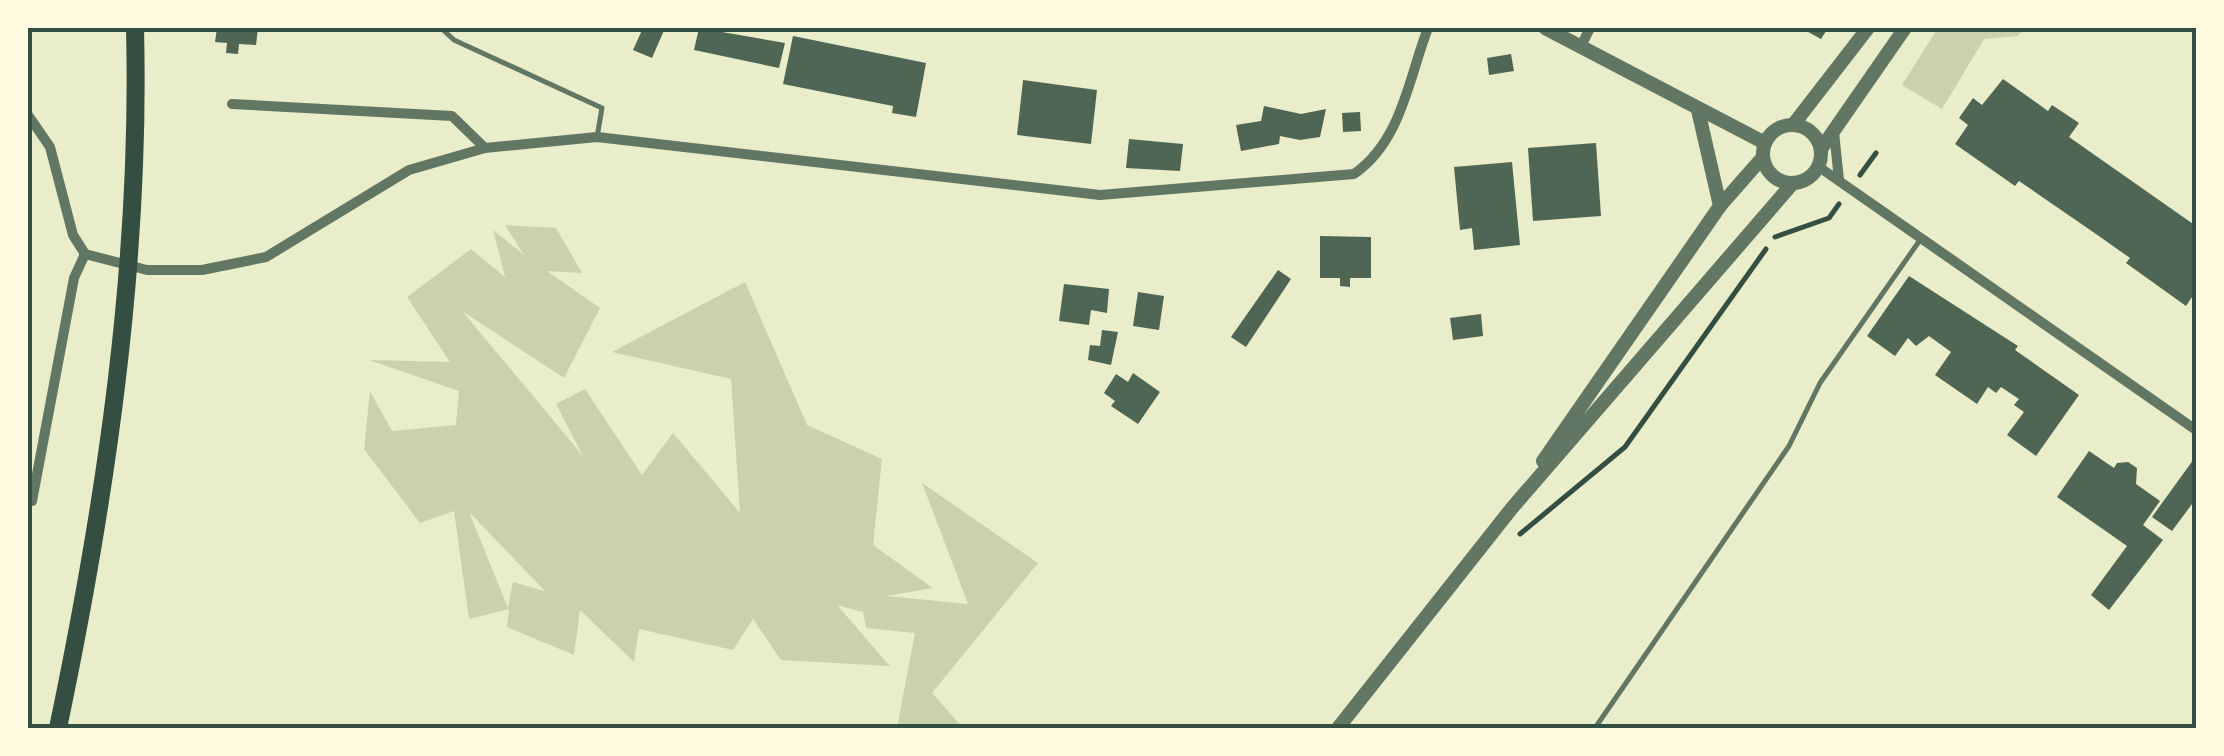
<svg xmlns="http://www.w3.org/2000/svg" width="2224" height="756" font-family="'PT Sans',sans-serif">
	<rect width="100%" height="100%" fill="#e9edc9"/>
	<g fill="#cad2ad" fill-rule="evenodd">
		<path d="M1938,28h88l-9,8 -33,3 -42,70 -40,-24z"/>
		<path d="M505,225l51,3 26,45 -35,-2 53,37 -36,70 -102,-67 121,145 -27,-52 29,-15 57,86 31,-42 67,80 -9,-134 -119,-27 133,-70 62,143 75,34 -9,86 60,43 -47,8 82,8 -46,-121 116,80 -106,130 31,35h-66l18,-95 -49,-5 -3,-16 -26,-7 53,61 -109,-6 -28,-41 -20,31 -94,-21 -5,33 -54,-52 -6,45 -67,-28 2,-18 -40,10 -15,-108 -34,12 -56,-74 6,-58 22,40 64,-6 3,-34 -90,-31 81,2 -43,-65 64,-48 34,28 -12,-47 31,25zM469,512l75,78v1l-31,-9 -5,26z"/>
	</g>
	<g fill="#4f6655">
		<path d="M217,28h41l-2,17 -17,-1 -1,10 -12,-1 1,-10 -12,-1z"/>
		<path d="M643,28h22l-13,30 -19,-8z"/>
		<path d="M699,28l86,15 -6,25 -85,-18z"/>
		<path d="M1801,28h27l-7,11z"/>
		<path d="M793,36l133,27 -10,54 -24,-4 1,-7 -110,-22z"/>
		<path d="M1511,54l3,17 -25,4 -2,-17z"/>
		<path d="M2003,79l45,32 4,-6 27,18 -10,14 127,89v65l-10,15 -60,-43 4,-5 -34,-24 -77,-53 -4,5 -60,-42 13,-19 -9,-7 14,-20 9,7z"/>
		<path d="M1023,80l74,10 -6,54 -74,-9z"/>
		<path d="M1264,106l37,8 25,-5 -6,28 -20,3 -20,-4 -1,8 -38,7 -5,-26 25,-4z"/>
		<path d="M1360,112l1,19 -18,1 -1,-19z"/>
		<path d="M1129,139l54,5 -3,27 -54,-3z"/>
		<path d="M1596,143l5,73 -68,5 -5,-73z"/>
		<path d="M1512,162l8,83 -46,5 -2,-22 -12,2 -6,-63z"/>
		<path d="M1320,236l51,1v41h-21v9l-10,-1v-8h-20z"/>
		<path d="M1278,270l13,9 -45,68 -15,-10z"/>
		<path d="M1909,276l109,70 -3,4 64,45 -43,61 -29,-21 17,-23 -10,-7 5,-6 -18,-12 -5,6 -8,-6 -11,17 -42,-29 16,-23 -22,-16 -13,10 -8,-8 -13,18 -28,-20z"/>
		<path d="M1064,284l45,5 -2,24 -16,-3 -2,15 -30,-4z"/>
		<path d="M1138,292l26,4 -5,34 -26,-4z"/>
		<path d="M1481,314l2,22 -30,4 -3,-22z"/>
		<path d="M1102,330l16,2 -7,33 -23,-5 2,-15 10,1z"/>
		<path d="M1133,373l27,19 -22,32 -27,-18 4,-5 -11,-8 12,-19 12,8z"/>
		<path d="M2089,451l25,17 3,-5 11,-1 9,6 -1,16 24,17 -17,24 20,15 -54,70 -18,-15 36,-49 -70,-49z"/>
		<path d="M2196,456v51l-4,-3 -20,27 -20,-14z"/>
	</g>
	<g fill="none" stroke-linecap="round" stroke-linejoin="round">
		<g stroke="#344e41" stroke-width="5">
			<path d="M1860,175l16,-22"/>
			<path d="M1775,237l54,-19 10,-14"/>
			<path d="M1520,534l105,-87 141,-198"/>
		</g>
		<g stroke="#617663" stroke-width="5">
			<path d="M441,28l13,12 148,68 -5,29"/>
			<path d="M1595,728l194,-282 31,-63 100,-143"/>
		</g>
		<g stroke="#617663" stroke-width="10">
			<path d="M1581,46l9,-18"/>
			<path d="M232,104l220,12 33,32"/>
			<path d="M28,115l22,32 23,88 12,19"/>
			<path d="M1834,132l5,48"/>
			<path d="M1819,167l377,263"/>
			<path d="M85,254l62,16h55l64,-13 143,-87 76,-22 112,-11 503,58 254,-21c48,-34 54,-94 74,-146"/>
			<path d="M28,501h4l42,-223 11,-24"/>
		</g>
		<g stroke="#617663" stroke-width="14">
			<path d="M1545,28l220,115"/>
			<path d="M1698,110l22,96"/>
			<path d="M1793,125l75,-97"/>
			<circle cx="1792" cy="154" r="29"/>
			<path d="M1821,149l84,-121"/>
			<path d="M1543,461l177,-255 43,-49"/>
			<path d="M1338,728l174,-220 281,-325"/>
		</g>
		<path stroke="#344e41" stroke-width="18" d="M58,728c48,-229 83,-465 77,-700"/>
	</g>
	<rect width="2224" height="756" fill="none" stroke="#fefae0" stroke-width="60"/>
	<rect x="30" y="30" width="2164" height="696" fill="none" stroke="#344e41" stroke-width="4"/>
</svg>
